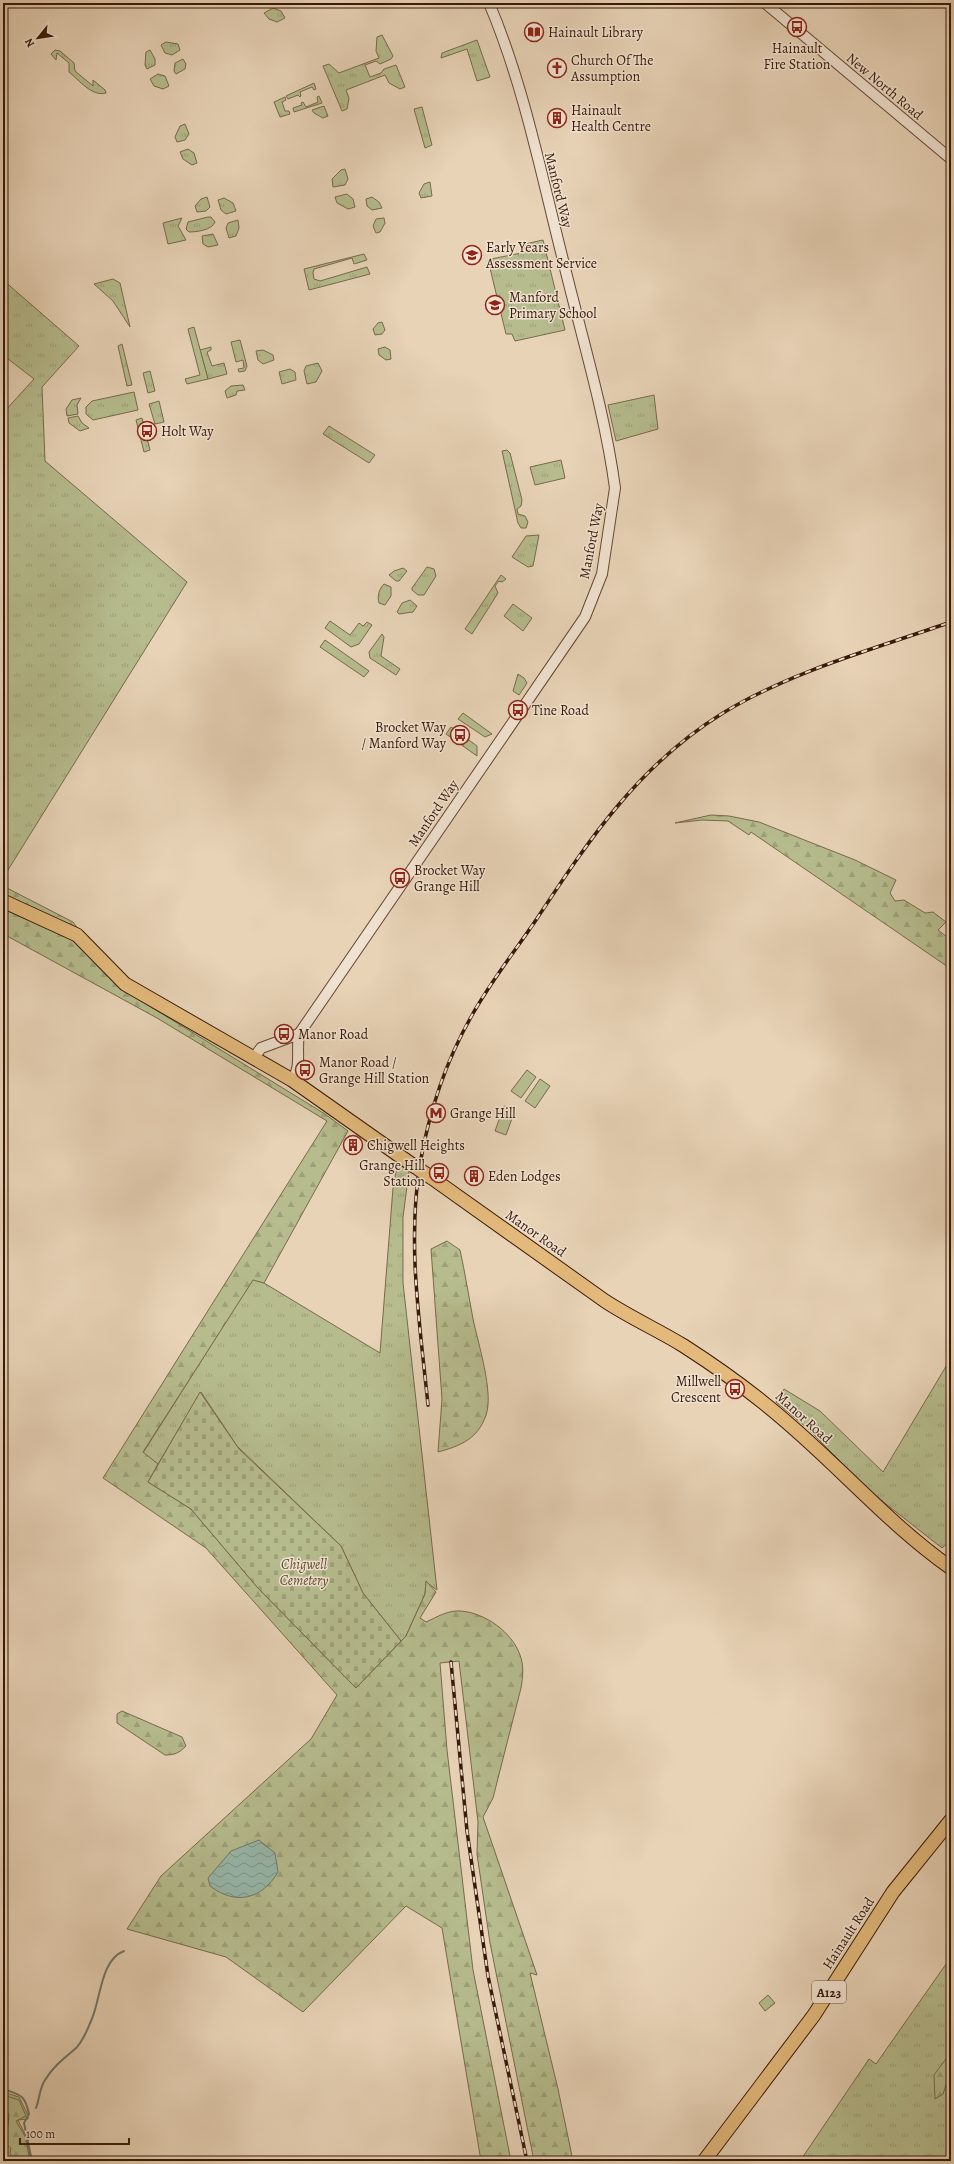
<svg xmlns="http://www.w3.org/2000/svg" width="954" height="2164" font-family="Alegreya,serif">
	<defs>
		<pattern id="grass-tufts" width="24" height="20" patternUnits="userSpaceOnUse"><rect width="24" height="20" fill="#b6bc8e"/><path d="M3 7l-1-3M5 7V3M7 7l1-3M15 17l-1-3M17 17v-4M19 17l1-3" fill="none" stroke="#9da179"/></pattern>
		<pattern id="forest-firs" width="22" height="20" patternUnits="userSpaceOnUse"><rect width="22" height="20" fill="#b6bc8e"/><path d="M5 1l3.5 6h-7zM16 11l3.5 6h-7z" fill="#9da179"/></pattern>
		<pattern id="cemetery-stones" width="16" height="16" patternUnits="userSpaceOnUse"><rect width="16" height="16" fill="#b6bc8e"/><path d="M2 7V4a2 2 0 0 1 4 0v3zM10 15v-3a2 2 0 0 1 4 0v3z" fill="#9da179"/></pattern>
		<pattern id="water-waves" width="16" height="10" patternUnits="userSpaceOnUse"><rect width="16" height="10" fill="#97b8ac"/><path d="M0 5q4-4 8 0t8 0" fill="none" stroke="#7c958a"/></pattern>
	</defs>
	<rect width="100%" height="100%" fill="#e8d3b7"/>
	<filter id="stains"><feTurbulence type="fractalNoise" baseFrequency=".005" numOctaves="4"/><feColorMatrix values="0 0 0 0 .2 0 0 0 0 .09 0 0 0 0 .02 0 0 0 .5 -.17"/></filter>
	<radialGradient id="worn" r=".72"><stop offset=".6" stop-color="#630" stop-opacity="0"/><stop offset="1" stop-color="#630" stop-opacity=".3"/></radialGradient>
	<g fill="url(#grass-tufts)" stroke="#776a4b">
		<path d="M273,8l8,3 4,7 -8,4 -8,-3 -5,-6z"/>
		<path d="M382,35l11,21 -2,3 -11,5 -4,-3 -11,4 5,12 11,-4 3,-4 12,-4 9,22 -5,2 -11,-6 -4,-8 -39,15 3,8 -2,11 -5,2 -19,-45 6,-2 10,9 40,-15 -3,-7 1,-14z"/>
		<path d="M477,40l13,37 -13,4 -10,-32 -26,9 1,-5z"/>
		<path d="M166,42l12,2 2,6 -8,5 -7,-2 -4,-8z"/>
		<path d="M55,50l5,1 14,12 1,8 18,15v-6l12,10 1,3c-14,4 -27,-13 -37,-21v-9l-12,-10 -1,7 -5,-6z"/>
		<path d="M150,50l5,9v6l-8,4 -2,-4 1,-13z"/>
		<path d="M183,59l3,5 -1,5 -9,5 -2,-3 1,-8z"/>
		<path d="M158,74l7,2 4,10 -6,3 -9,-3 -4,-7z"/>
		<path d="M314,83l2,6 -2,1 -2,-3 -12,5 1,4 -1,1 -2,-2 -10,4 -2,-3z"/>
		<path d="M319,96l3,7 -28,9 -1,-4 9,-3 -1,-2 2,-1 3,5 12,-5 -1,-5z"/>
		<path d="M285,97l1,3 -4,2 3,9h4l1,3 -10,3 -6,-15z"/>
		<path d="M324,106l4,10 -5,2 -9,-5 -2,-3z"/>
		<path d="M422,107l10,38 -7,3 -11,-39z"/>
		<path d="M185,124l4,10 -4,6 -8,2 -2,-5 5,-11z"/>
		<path d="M188,149l6,4 3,10 -5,2 -9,-6 -3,-7z"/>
		<path d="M345,169l3,10 -3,6 -12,2 -1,-8 9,-9z"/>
		<path d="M430,182l2,14 -11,2 -2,-5 5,-9z"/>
		<path d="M347,194l6,5 2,8 -7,2 -11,-6 -2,-6z"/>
		<path d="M207,197l3,10 -4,4 -9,1 -2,-6 6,-7z"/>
		<path d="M372,197l7,5 3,6 -10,2 -5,-4 -1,-7z"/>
		<path d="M224,198l9,5 3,8 -10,3 -5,-4 -3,-10z"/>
		<path d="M208,217h3l4,5c-3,8 -18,10 -26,10l-3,-3 2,-7z"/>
		<path d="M182,218l-4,8 8,14 -18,4 -5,-21z"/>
		<path d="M384,218l1,5 -5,9 -4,1 -3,-7 3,-7z"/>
		<path d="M238,220l1,8 -3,8 -7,2 -3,-10 2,-5z"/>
		<path d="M213,234l5,11 -10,2 -5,-3 -1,-8z"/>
		<path d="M543,240l22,90 -50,11 -3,-7h-6l-18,-74c6,-2 30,-6 32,-7 4,-2 4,-6 5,-9z"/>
		<path d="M364,254l3,6 -13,4 -2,-6 -38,11 -1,4 1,6 6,2 47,-14 3,7 -61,16 -5,-21z"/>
		<path d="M113,279l7,4 10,44 -17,-26 -19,-17z"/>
		<path d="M3,280l76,66 -37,41 3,74 142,121 -184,296v-465l31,-34 -31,-24z"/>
		<path d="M382,322l3,8 -3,4 -7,1 -2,-6 5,-6z"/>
		<path d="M240,340l7,26 -2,5 -6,1 -1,-3 6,-1 -1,-8 -7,2 -5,-20z"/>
		<path d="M122,344l10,41 -5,1 -9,-40z"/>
		<path d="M211,347v3l-4,2 5,14 12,-3 3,11 -19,5 -8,-29z"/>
		<path d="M385,347l5,3 1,9 -5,1 -7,-5 -1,-6z"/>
		<path d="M263,350l10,5 1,5 -11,4 -5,-4 -2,-9z"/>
		<path d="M318,363l4,8 -6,11 -9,2 -3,-13 2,-5z"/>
		<path d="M290,369l5,3 1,8 -14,4 -3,-12z"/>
		<path d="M150,371l5,20 -7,2 -5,-20z"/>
		<path d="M243,385l2,5 -8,1 -1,4 -9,3 -2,-7 6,-5z"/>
		<path d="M134,392l4,18 -45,10 -7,-6v-7l6,-6z"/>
		<path d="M654,395l4,34 -42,12 -8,-36z"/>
		<path d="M81,398l-4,7 1,9 -11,2 -1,-7 6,-9z"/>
		<path d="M159,401l5,21 -9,2 -6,-20z"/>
		<path d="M78,416l4,7 7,5 -9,3 -11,-8 -1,-5z"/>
		<path d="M142,418l8,32 -6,2 -8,-32z"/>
		<path d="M329,426l46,29 -6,8 -46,-29z"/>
		<path d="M507,450l3,3 12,47 -1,6 -4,3 1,5 7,2 3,6 -2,6h-5l-3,-5 -16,-72z"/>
		<path d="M561,460l4,18 -30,7 -5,-18z"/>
		<path d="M539,535l-6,31 -5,1 -16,-10 14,-21z"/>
		<path d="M427,567l7,2 2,7 -12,19h-6l-6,-5v-2z"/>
		<path d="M403,568l4,3 -8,10h-3l-7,-6 5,-4z"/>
		<path d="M501,575l5,4 -4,3 -3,-1 -4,5 3,7 -26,41 -7,-5z"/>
		<path d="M384,584l7,3v9l-6,9 -6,-2c-2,-7 0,-14 5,-19z"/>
		<path d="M410,600l7,6 -4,6 -14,2 -2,-2 5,-9z"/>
		<path d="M513,604l19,14 -9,13 -19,-15z"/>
		<path d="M330,621l20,14 9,-12 4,3 4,-4 5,3 -13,19 -8,3 -26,-19z"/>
		<path d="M382,634l2,3 -3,19 19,13 -4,6 -26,-17 -1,-6z"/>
		<path d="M325,640l44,31 -5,6 -44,-30z"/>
		<path d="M518,674l6,4 3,5 -8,12 -6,-4z"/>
		<path d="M463,713l29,21 -7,3 -27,-18z"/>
		<path d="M451,727l26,19v10l-31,-22z"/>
		<path d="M398,1161l11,10 -6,46v66l34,307 -11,-8 -1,12 -19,42 -5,5 -38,-48 -22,-47 -104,-100 -36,-54 -43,72 -15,-11 110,-174 11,4 116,70 13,-165z"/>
		<path d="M951,1358v182l-9,8 -70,-55 -65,-65 -31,-26 8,-13 36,22 63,61z"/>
		<path d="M951,1957v204h-151l69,-102 7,5z"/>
		<path d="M768,1995l7,8 -10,8 -6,-8z"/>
		<path d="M3,2092l16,5 9,18v4l-10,1 8,16 5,25h-27z"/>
	</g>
	<g fill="url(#forest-firs)" stroke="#776a4b">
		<path d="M711,815l18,1 30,6 96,38 41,20 -6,13 5,8 9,-1 21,13 8,-1 13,10 -8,8 13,10v29l-200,-137 -2,3 -21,-14 -26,-1 -27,3z"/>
		<path d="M3,886l70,36 39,53 40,29 -1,3 174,107 23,17 -84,152 -11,-3 -110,172 15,12 -10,18 43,27 66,78 99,101 50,-52 19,-42 1,-13 10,11 -16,26 6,4c11,-5 22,-12 35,-11 24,2 51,21 59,44 4,10 3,22 1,33l-28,110 -10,19 54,158 -7,-2 28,116 15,72h-39l-44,-218 -13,-89 1,-32 -19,-161 -19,2 7,87 26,220 38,191h-30l-39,-233 -36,-22 -103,106 -77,-55 -99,-28 34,-53 150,-137 26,-44 -131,-147 -103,-70 224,-357 -170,-103 -150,-82 -4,-5z"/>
		<path d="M447,1241l13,9c5,23 9,47 13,69 5,24 21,74 13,96 -8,24 -26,31 -48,37l4,-53 -11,-150z"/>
		<path d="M122,1711l60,26 4,9c-7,7 -11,9 -21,9l-48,-32v-9z"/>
		<path d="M951,2052v25l-3,2 -5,15 -8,5 -1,-24z"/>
		<path d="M3,2095l16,5 7,16 -10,5 9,15 5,25h-16l-4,-8 1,-5 -8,-6v-14l5,-2 1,-12 -6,-5z"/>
	</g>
	<path fill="url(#cemetery-stones)" stroke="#776a4b" d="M200,1392l39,57 102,97 22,47 38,48 -45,47 -99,-101 -66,-78 -43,-27z"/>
	<g fill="#b6bc8e" stroke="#776a4b">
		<path d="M194,327l14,52 -21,5 -2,-5 15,-4 -12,-46z"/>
		<path d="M527,1070l9,7 -15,21 -10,-7z"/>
		<path d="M540,1079l10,7 -15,22 -10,-7z"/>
		<path d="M504,1106l11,4 -9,25 -11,-4z"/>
	</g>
	<path fill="url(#water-waves)" stroke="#71786a" d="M259,1840l16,13 3,19c-16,27 -42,34 -68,14l-2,-8 23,-27z"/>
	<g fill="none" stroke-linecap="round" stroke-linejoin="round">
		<g stroke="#71786a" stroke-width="2">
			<path d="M3,2089c18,6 22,6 26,25l-5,9 8,38"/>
			<path d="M36,2108c4,-10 3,-19 9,-28 8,-13 18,-21 30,-31 8,-7 12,-19 16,-28 10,-21 9,-61 33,-70"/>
		</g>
		<g stroke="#644834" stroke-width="12">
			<g id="minor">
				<path d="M765,3l186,156"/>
				<path d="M253,1059l8,-11 38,-14"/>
				<path d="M292,1080c10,-13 4,-29 7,-46l286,-417 17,-43 13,-86c-10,-75 -33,-150 -51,-224 -22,-86 -40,-179 -75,-261"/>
			</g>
		</g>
		<g stroke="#381908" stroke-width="15">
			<g id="major">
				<path d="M3,901l74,34 48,49 167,96 122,86"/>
				<path d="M432,1178l173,123c26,17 53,29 79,45 28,18 55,37 81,58 65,51 118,116 186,164"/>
				<path d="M704,2161l110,-146 79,-123 58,-72"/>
			</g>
		</g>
		<use href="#minor" stroke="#f0e2d0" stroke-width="10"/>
		<use href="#major" stroke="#e4ba7c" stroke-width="13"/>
		<g stroke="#381908" stroke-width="3.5">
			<g id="rail">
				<path d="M428,1405c-8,-80 -21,-161 -8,-241 9,-52 25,-101 51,-147 19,-35 45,-67 67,-100 52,-79 102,-153 185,-204 69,-42 151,-64 228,-91"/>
				<path d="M451,1662l16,169 21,145 39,185"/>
			</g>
		</g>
		<use href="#rail" stroke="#f0e2d0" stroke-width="2" stroke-dasharray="6" stroke-linecap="butt"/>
		<g stroke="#381908" stroke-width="15" stroke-linecap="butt">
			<path id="major-bridge" d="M414,1166l18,12"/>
		</g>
		<use href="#major-bridge" stroke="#e4ba7c" stroke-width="13"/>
	</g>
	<defs>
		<g id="bus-ring" transform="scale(1)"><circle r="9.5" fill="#f0e2d0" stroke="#8f2418" stroke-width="1.5"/><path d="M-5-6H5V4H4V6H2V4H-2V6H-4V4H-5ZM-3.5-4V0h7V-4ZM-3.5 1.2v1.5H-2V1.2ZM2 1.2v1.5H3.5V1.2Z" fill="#8f2418"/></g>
		<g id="library-ring" transform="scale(1)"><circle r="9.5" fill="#f0e2d0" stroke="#8f2418" stroke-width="1.5"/><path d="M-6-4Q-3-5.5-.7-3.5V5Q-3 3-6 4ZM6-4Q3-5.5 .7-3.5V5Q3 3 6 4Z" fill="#8f2418"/></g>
		<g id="church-ring" transform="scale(1)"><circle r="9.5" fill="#f0e2d0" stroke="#8f2418" stroke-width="1.5"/><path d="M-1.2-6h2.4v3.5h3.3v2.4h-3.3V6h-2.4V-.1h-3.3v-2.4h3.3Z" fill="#8f2418"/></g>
		<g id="building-ring" transform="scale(1)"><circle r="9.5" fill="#f0e2d0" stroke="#8f2418" stroke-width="1.5"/><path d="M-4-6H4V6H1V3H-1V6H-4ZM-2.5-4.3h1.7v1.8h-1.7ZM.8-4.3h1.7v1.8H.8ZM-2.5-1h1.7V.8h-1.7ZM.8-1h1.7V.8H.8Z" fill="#8f2418"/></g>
		<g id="school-ring" transform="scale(1)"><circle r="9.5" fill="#f0e2d0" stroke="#8f2418" stroke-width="1.5"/><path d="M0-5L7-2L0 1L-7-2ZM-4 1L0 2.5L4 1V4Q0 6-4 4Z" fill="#8f2418"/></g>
		<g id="metro-ring" transform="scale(1)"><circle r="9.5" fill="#f0e2d0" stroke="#8f2418" stroke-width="1.5"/><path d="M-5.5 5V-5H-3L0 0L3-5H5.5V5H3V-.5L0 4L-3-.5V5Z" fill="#8f2418"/></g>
	</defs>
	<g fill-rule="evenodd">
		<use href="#bus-ring" x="797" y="27"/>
		<use href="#library-ring" x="534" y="32"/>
		<use href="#church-ring" x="557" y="68"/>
		<use href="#building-ring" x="557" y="118"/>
		<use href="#school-ring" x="472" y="255"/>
		<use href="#school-ring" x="495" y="305"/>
		<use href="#bus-ring" x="147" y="431"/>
		<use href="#bus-ring" x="518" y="710"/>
		<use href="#bus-ring" x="460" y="735"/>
		<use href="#bus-ring" x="400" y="878"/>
		<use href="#bus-ring" x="284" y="1034"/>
		<use href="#bus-ring" x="305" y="1070"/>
		<use href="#metro-ring" x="436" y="1113"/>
		<use href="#building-ring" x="353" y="1145"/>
		<use href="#bus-ring" x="439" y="1173"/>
		<use href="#building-ring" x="474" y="1176"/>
		<use href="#bus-ring" x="735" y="1389"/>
	</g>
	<g text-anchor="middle" stroke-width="3" stroke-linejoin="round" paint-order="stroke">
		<rect fill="#f0e2d0" stroke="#6f5544" stroke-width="1" x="812" y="1981" width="34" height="22" rx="3"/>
		<g font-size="13" font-weight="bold" fill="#381908">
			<text x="829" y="1997">A123</text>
		</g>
		<g font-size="14" fill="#381908" stroke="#f0e2d0" text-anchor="start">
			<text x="548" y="37">Hainault Library</text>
			<text x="797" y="53" text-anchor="middle">Hainault<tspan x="797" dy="16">Fire Station</tspan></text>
			<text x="571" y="65">Church Of The<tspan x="571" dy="16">Assumption</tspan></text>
			<text x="571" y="115">Hainault<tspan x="571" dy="16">Health Centre</tspan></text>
			<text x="486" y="252">Early Years<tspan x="486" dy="16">Assessment Service</tspan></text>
			<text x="509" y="302">Manford<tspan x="509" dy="16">Primary School</tspan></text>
			<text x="161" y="436">Holt Way</text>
			<text x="532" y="715">Tine Road</text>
			<text x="446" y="732" text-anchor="end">Brocket Way<tspan x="446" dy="16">/ Manford Way</tspan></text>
			<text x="414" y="875">Brocket Way<tspan x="414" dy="16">Grange Hill</tspan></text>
			<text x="298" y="1039">Manor Road</text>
			<text x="319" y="1067">Manor Road /<tspan x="319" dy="16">Grange Hill Station</tspan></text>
			<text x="450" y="1118">Grange Hill</text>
			<text x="367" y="1150">Chigwell Heights</text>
			<text x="425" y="1170" text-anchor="end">Grange Hill<tspan x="425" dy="16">Station</tspan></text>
			<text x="488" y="1181">Eden Lodges</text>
			<text x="721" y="1386" text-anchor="end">Millwell<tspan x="721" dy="16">Crescent</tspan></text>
		</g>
		<g font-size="14" fill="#381908" stroke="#f0e2d0">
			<text transform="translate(885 86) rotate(40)" y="5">New North Road</text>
			<text transform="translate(559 190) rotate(76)" y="5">Manford Way</text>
			<text transform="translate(591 541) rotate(-79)" y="5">Manford Way</text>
			<text transform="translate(433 813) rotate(-56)" y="5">Manford Way</text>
			<text transform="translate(536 1233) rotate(35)" y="5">Manor Road</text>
			<text transform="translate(804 1417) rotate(42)" y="5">Manor Road</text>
			<text transform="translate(848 1933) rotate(-57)" y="5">Hainault Road</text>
		</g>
		<g font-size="14" font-style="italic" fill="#5e4a30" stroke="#f0e2d0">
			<text x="304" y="1569">Chigwell<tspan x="304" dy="16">Cemetery</tspan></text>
		</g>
	</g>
	<rect width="954" height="2164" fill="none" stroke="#e8d3b7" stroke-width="16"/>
	<rect x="4" y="4" width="946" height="2156" fill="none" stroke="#381908" stroke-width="2"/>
	<rect x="8" y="8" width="938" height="2148" fill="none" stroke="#381908"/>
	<g transform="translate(38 38) rotate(240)" stroke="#f0e2d0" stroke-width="3" paint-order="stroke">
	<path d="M0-3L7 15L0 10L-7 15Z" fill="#381908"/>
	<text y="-6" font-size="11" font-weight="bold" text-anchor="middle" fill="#381908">N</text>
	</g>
	<path d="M20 2138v6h109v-6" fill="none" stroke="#381908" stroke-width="2"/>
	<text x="26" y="2138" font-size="12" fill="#381908" stroke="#f0e2d0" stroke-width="3" paint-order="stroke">100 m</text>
	<rect width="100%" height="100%" filter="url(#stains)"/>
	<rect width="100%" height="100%" fill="url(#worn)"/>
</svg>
